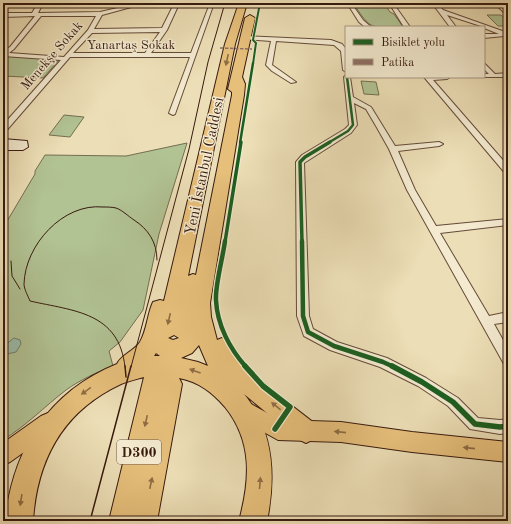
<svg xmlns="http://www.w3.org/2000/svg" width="511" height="524" font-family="'Old Standard TT',serif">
	<rect width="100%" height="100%" fill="#ecdeb6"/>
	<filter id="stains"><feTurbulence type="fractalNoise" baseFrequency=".005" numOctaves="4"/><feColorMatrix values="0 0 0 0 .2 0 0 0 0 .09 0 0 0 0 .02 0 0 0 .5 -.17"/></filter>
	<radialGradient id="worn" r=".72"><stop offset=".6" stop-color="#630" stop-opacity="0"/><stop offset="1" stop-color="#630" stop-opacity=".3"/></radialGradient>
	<g fill="#b1c293" stroke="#746e50">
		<path d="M353,3h31l6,9 4,2 9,13c-34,0 -31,4 -50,-24z"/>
		<path d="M487,15h14l7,6v5h-10z"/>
		<path d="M3,56l56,4 -16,18 -40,-2z"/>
		<path d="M361,81l15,1 3,13 -15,-1z"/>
		<path d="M64,115l20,2 -14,20 -21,-2z"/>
		<path d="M187,143l-28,91 -16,76 -23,32 -11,9 4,15c-16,6 -33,14 -47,24 -22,17 -39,35 -63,50v-212l32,-54v-3l10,-16 81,1z"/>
	</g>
	<path fill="#99bda9" stroke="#727c6b" d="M14,338l6,2 1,4 -5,8 -9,2 -4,-5v-5l2,1z"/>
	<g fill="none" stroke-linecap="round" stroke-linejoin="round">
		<g stroke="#654b38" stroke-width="2">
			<g id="street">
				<path d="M38,3h5l-5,10 62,-1 35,-8 79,-1 -39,111 -2,1 -4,-2 21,-56h-120l-64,74h-3v-6l58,-65 -58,-4v-5l7,-4 25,-31 -32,1v-4h29zM135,6h38l-11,22 -68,1 8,-14zM178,6h31l-18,47h-40l16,-23zM41,16h55l-8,14 -24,27 -55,-4 5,-4zM160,32l-15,21h-72l19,-20z"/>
				<path d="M347,3h4l12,17 8,7h-6l-6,-5z"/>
				<path d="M389,3h4l17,24h-6z"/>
				<path d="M432,3h5l6,7 65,23v4l-4,-1 -20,2v-4h15l-15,-6v-1l-37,-12 9,12h-6z"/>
				<path d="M494,3h5l9,8v5z"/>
				<path d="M245,36l86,4 11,4 4,5v23l-3,-2 -2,-19 -7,-6 -58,-4 -4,24 24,17 -5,1 -19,-12 -6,-6 5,-24 -28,-2 -1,-1z"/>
				<path d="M484,63l11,11 13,-1v4h-26h2v-3h5l-5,-5z"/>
				<path d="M346,75v2h4l3,20 18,10 24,39 44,-4 4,2 -4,2 -41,5 17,39 21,36 72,-7v6l-68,8 49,83 19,-4v10l-14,2 14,25v17l-4,-2 -97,-174 -18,-41 -13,-23 -10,-17 -12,-6 3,22 -6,8 -47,30 5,153 4,13 24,13 50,16 39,20 32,20 20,20 22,2 8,-1v14l-8,1 -30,-5 -22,-23 -30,-20 -38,-19 -50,-17 -26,-14 -7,-20 -1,-154 6,-7 43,-26 4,-4 -5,-48z"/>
				<path d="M424,77h26l-3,2 -14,1 75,86v8l-3,-1z"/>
			</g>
		</g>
		<g stroke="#381a0e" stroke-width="2">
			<path id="secondary" d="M3,139l24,2 1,6 -5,3h-20z"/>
		</g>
		<g stroke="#381a0e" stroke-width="2">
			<g id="primary">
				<path d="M242,399l38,21 61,2 71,10 96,10v20l-96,-10 -71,-10 -63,-2 -43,-24 -3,-7 3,-7z"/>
				<path d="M48,413l7,3 3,7 -3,7 -45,32 -7,3v-22l38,-27z"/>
			</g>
		</g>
		<g stroke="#381a0e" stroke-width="2">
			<path id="highway" d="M239,3h8l-12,41 -47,232 5,-2 3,1 36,-180v-3l-4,-3 17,-71 5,-3 5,3 -13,59 3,7 -1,11 -34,208 1,14 6,23 5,-2c10,4 13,14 20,22 20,25 47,43 72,63l4,8 -4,8 -8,4 -8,-4 -54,-45c30,37 32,82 23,127h-28c11,-41 14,-79 -14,-114 -13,-15 -26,-25 -46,-29l3,6 -25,137h-48l35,-144c-7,2 -16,4 -23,7 -58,27 -84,75 -88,137h-28c8,-72 43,-129 112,-157 4,-9 17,-13 23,-22 7,-12 7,-27 13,-40l7,-2 4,1 61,-257zM174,335l5,3 -6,2 -5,-2zM199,345l9,21 -10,-4 -17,-4 11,-5zM156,353l4,3h-6z"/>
		</g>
		<use href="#street" fill="#f3ead0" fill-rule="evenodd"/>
		<use href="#secondary" fill="#f3ead0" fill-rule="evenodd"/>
		<use href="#primary" fill="#e6bf7b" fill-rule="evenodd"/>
		<use href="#highway" fill="#e6bf7b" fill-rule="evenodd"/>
		<g stroke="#381a0e" stroke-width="1">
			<path d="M11,261l1,15 8,13"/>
			<path d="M125,367c-6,-55 -51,-56 -95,-66 -2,-5 -6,-12 -6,-17 1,-39 39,-81 79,-77 4,0 9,0 13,1 6,2 12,8 18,12 14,9 23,22 23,40"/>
			<path d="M131,367l58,-218 19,-87 17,-59"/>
		</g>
		<g stroke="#381a0e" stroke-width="1.5">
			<path d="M125,366l1,11"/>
			<path d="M90,521l41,-155"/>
		</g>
		<path stroke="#8d6e63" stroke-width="1.5" stroke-dasharray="3.5 1.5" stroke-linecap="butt" d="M220,48l32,1"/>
		<g stroke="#f3ead0" stroke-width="3.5">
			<path id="cycleway-far4" d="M253,64l3,-21 -3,-3 7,-37"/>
		</g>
		<g stroke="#f3ead0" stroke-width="4">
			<g id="cycleway-far3">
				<path d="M240,143l13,-80"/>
				<path d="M328,143l20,-12 5,-6 -6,-48"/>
			</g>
		</g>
		<g stroke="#f3ead0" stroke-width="5.5">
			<g id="cycleway-far2">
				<path d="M225,242l16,-100"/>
				<path d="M302,242l-2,-80 5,-5 25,-15"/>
			</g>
		</g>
		<g stroke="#f3ead0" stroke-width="7">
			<g id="cycleway-far1">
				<path d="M225,241c-2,16 -10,44 -9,59 1,25 14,49 30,67"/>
				<path d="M302,241l1,75 5,16 26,14 49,16 11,5"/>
			</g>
		</g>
		<g stroke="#f3ead0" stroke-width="8">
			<g id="cycleway">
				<path d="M245,366l18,20 27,21 -15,22"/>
				<path d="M392,366l30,16 31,20 22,22 25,3 8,-1"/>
			</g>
		</g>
		<use href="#cycleway-far4" stroke="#1b5e20" stroke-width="2"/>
		<use href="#cycleway-far3" stroke="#1b5e20" stroke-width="2.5"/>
		<use href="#cycleway-far2" stroke="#1b5e20" stroke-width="3.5"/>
		<use href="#cycleway-far1" stroke="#1b5e20" stroke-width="4.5"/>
		<use href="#cycleway" stroke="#1b5e20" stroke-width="5.5"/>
	</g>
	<defs><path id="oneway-solid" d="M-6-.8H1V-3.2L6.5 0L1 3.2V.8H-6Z"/></defs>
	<g fill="#8f6c44">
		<use href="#oneway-solid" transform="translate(227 60) rotate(102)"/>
		<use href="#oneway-solid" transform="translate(169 319) rotate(103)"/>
		<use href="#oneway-solid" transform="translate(195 371) rotate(-160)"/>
		<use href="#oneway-solid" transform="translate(86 391) rotate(144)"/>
		<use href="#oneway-solid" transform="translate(276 406) rotate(-141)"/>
		<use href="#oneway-solid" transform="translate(146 421) rotate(103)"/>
		<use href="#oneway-solid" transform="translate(340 432) rotate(-174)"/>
		<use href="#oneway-solid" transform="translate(469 448) rotate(-174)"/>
		<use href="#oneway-solid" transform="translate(151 483) rotate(-78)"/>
		<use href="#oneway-solid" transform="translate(260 483) rotate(-85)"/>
		<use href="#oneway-solid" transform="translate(21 500) rotate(99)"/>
	</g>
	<g text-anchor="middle" stroke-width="3" stroke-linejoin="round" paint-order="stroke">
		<g font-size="13" fill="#381a0e" stroke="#f3ead0">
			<text x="131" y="49">Yanartaş Sokak</text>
			<text transform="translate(51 55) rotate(-49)" y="5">Menekşe Sokak</text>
		</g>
		<rect fill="#f3ead0" stroke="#705848" stroke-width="1" x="117" y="440" width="44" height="24" rx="3"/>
		<g font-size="14" font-weight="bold" fill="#381a0e">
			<text x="139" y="457">D300</text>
		</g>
		<g font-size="15" fill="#381a0e" stroke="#f3ead0">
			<text transform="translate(204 166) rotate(-78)" y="5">Yeni İstanbul Caddesi</text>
		</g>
	</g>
	<rect width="511" height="524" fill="none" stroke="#ecdeb6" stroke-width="16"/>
	<rect x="4" y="4" width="503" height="516" fill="none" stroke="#381a0e" stroke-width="2"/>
	<rect x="8" y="8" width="495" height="508" fill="none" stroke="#381a0e"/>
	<rect x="345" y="26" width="140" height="52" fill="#f3ead0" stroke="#a89782"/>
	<rect x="353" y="39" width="20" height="6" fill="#1b5e20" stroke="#a89782"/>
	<text x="381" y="46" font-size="12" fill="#381a0e">Bisiklet yolu</text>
	<rect x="353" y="59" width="20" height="6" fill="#8d6e63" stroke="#a89782"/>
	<text x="381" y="66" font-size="12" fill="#381a0e">Patika</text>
	<rect width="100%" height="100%" filter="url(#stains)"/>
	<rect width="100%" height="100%" fill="url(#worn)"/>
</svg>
